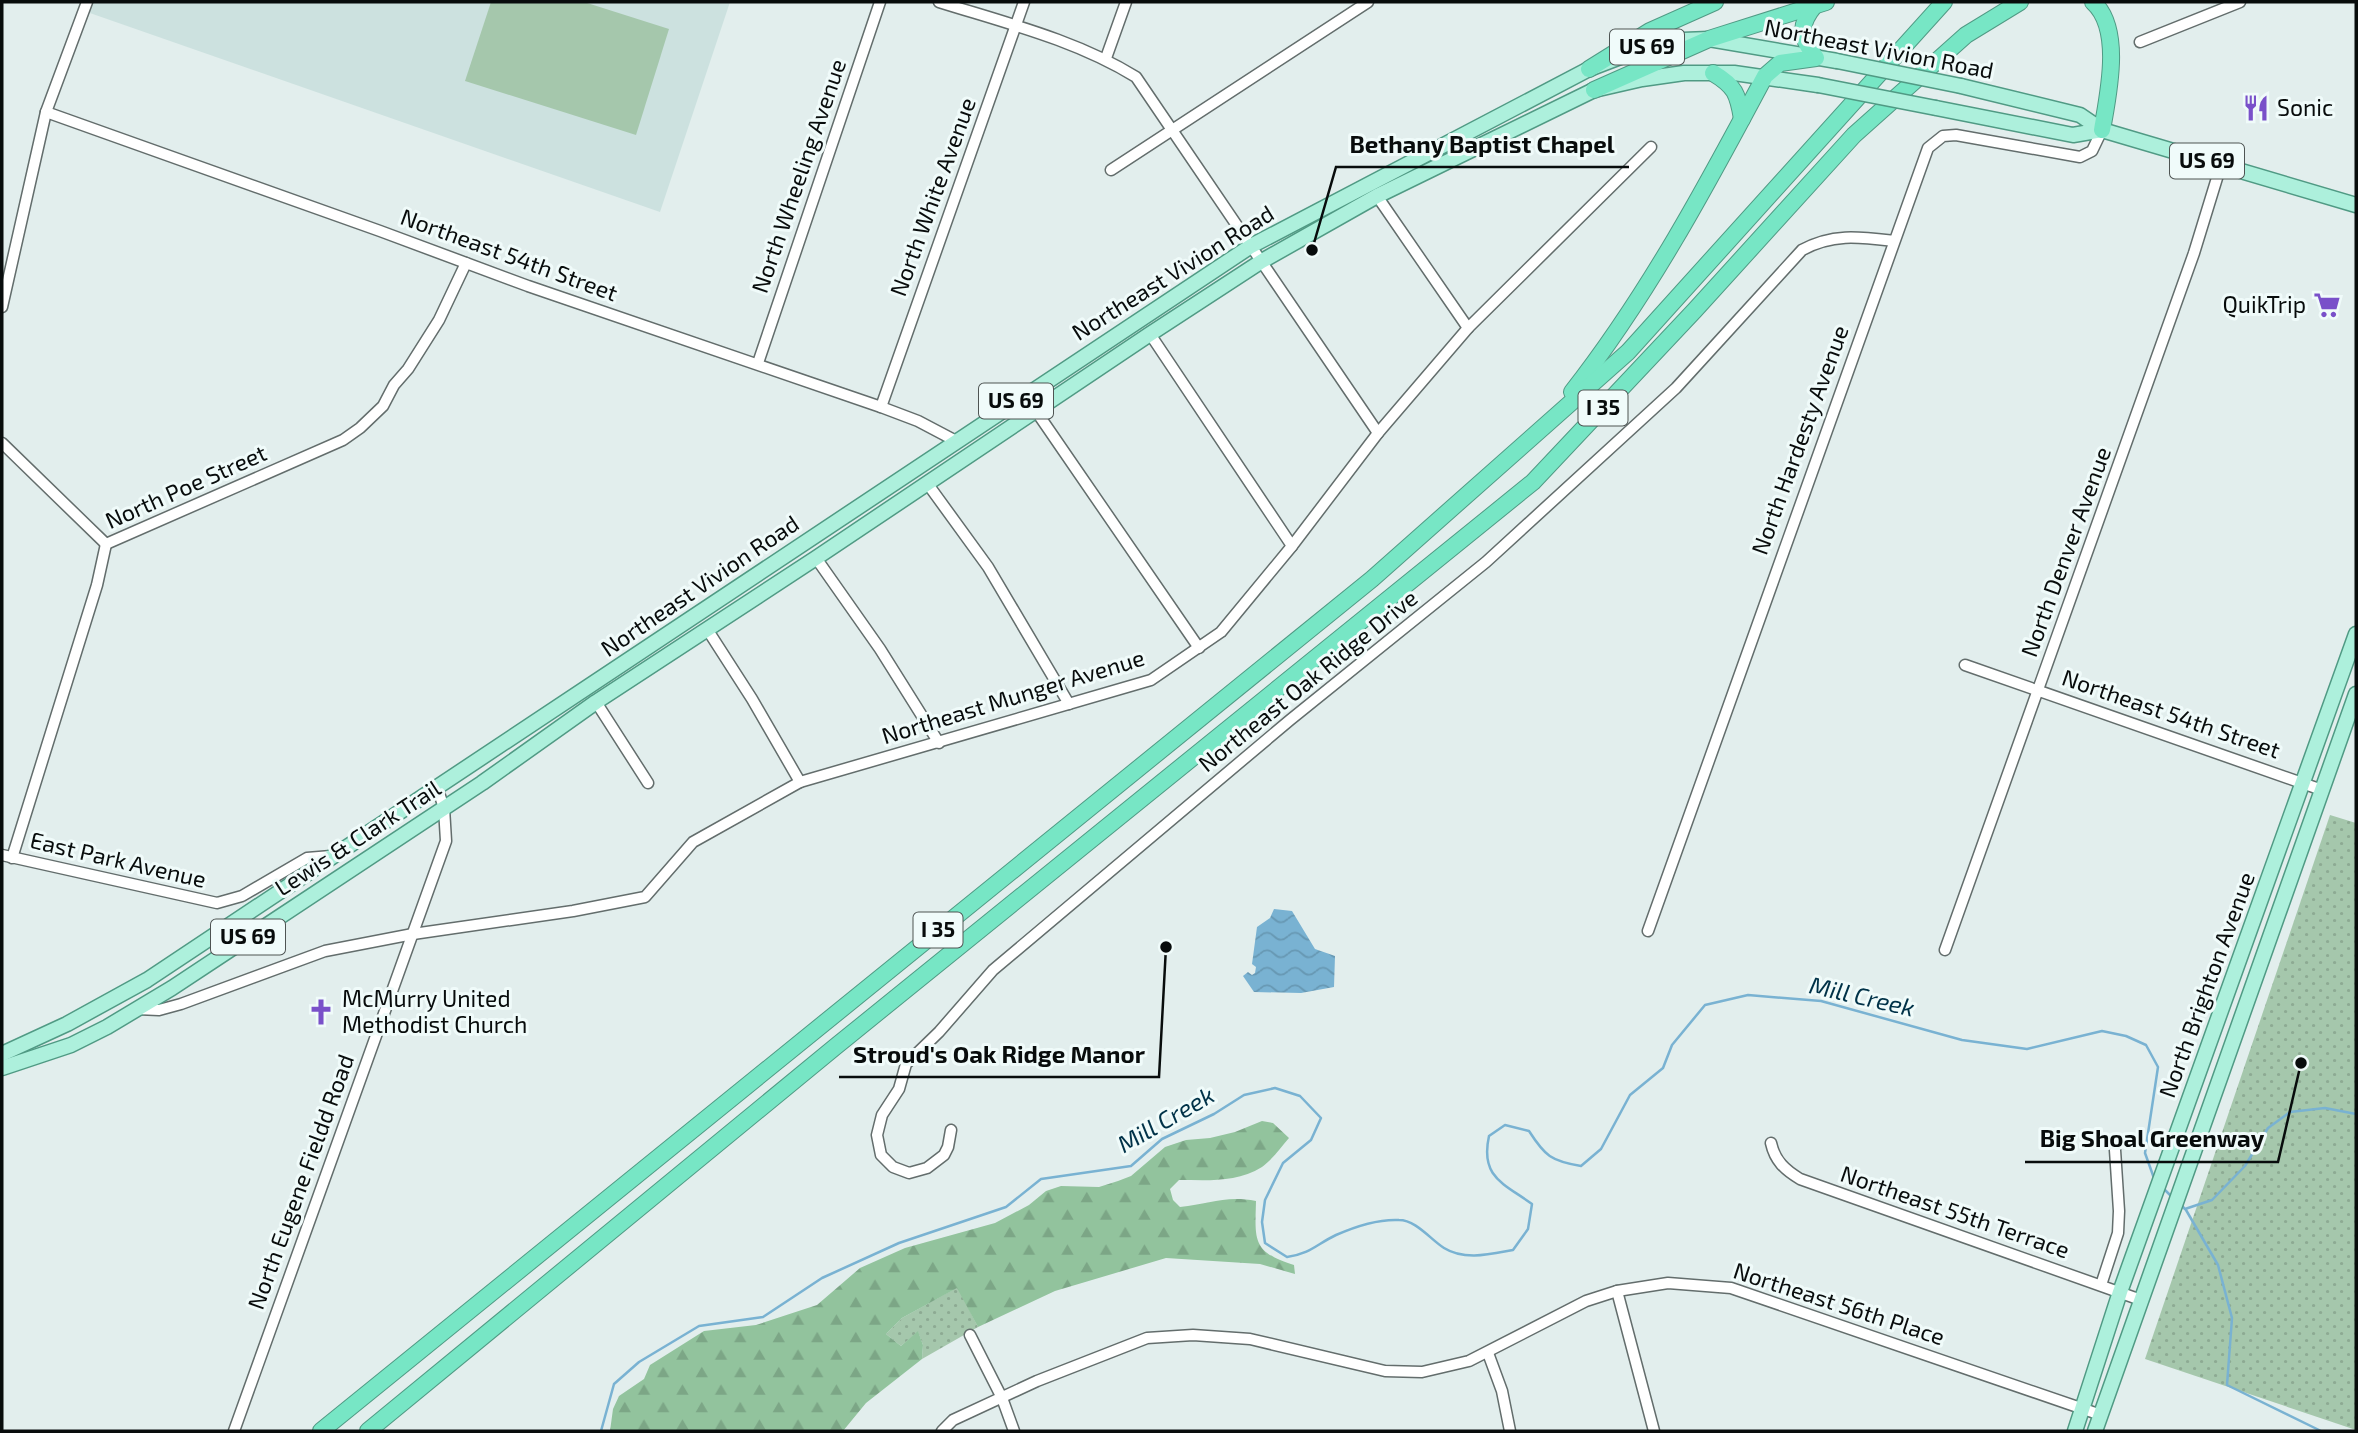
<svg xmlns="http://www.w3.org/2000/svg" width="2358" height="1433" font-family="'Exo 2',sans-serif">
	<defs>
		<pattern id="green-dots" width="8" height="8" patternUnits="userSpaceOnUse" patternTransform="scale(1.75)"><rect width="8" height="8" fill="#a5c7ac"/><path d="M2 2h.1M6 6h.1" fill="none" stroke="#8daa93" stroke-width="1.8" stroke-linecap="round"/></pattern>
		<pattern id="forest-firs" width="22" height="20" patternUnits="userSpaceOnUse" patternTransform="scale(1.75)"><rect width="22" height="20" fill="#92c39d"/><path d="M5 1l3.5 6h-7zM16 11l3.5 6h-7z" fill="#7ca686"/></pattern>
		<pattern id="water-waves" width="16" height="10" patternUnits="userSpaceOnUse" patternTransform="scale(1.75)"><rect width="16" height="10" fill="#79b2d2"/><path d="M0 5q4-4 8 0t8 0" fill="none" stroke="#6798b3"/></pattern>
	</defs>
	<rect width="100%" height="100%" fill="#e2eeed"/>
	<path fill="#cce1df" d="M91,2h639l-70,210 -573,-200z"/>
	<g fill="url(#green-dots)">
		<path d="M2330,815l26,8v607l-211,-71z"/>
		<path d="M958,1287l20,40 -56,32 1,-14 -5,-13 -17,14 -15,-12 16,-16z"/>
	</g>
	<path fill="url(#forest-firs)" d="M1262,1121l11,2 16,15c-8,9 -17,22 -27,29 -26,16 -54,13 -83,13l-9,9 3,11 7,7c29,-3 46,-12 76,-6 -1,39 -4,51 38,64l1,9 -35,-10 -94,-6 -111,33 -77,36 -21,-39 -55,30 -16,16 15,12 17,-15 5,14 -1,14 -56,44 -23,28h-233l3,-22 6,-13 25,-17 6,-14 54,-34 52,-6 61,-20 43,-37 45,-20 90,-25 34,-18 17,-14 15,-5 38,1 19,-6 13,-5 34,-29 21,-7 24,-2 25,-6z"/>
	<path fill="#a5c7ac" d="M491,2h93l85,27 -33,106 -171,-54z"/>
	<path fill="url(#water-waves)" d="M1274,909l18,2 23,38 20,7 -1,31 -33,6 -47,-1 -11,-16 5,-4 4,3 3,-2 1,-6 -4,-3 5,-37 13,-9z"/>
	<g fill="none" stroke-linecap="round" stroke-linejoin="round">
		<g stroke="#79b2d2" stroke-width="2.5">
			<path d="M2163,1188l10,10"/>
			<path d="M2181,1205l4,4 27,-9 33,-34 23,-38 22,-16 35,-4 31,6"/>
			<path d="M2186,1210l32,55 14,53 -5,67 94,46"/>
			<path d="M601,1431l13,-47 25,-22 60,-36 64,-9 59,-39 77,-35 107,-36 35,-28 90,-13 31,-27 52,-25 30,-19 31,-7 25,8 21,22 -10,22 -28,23 -18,37 -3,22 3,21 22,14c23,-3 30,-13 49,-22 18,-8 43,-16 63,-15 17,0 32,20 45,28 21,13 47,6 69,2l15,-21 4,-25c-29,-21 -52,-27 -43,-68l16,-11 24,6c16,25 22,30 52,35l20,-17 29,-54 33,-27 9,-23 33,-40 43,-10 73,6 141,39 65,9 75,-18 24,5 20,9 12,22 -13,86 10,28"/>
		</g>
		<g stroke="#636d6c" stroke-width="13">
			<g id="minor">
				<path d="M939,2c67,21 137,38 197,75l242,356"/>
				<path d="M2140,42l100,-40"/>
				<path d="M1106,58l20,-56"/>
				<path d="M46,112l334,119 148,55 353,121 37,14 38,20"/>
				<path d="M1111,170l257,-168"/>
				<path d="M1377,196l91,132"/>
				<path d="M2,307l44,-195 41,-110"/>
				<path d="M1150,334l142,212"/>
				<path d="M758,363l122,-361"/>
				<path d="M1025,395l174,253"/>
				<path d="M881,407l143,-405"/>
				<path d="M2,443l104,101"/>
				<path d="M927,483l61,84 81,137"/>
				<path d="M106,544l237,-104 17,-12 23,-22 11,-21 14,-16 31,-49 27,-57"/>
				<path d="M816,558l64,91 59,94"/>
				<path d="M707,629l45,70 48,83"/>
				<path d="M1965,665l357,125"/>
				<path d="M596,702l52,81"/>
				<path d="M2,855l215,48 25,-7 65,-38 24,-2"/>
				<path d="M12,858l85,-273 9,-41"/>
				<path d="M1648,931l280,-783 15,-12 13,-1 124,22 12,-6 10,-21"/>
				<path d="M1945,950l249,-697 27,-88"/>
				<path d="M137,1009l22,1 22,-6 144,-53 88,-17 160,-23 72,-14 48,-55 107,-60 351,-102 70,-48 71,-86 86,-113 90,-105 183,-181"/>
				<path d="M951,1130l-3,17 -4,8 -17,13 -18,5 -16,-6 -12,-12 -4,-20 5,-20 17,-26 7,-25 33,-32 54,-62 297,-250 196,-158 190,-174 126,-138c31,-17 58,-13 92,-9"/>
				<path d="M1771,1143c4,18 14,27 29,36l341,121"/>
				<path d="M2101,1285l17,-52 1,-22 -4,-61"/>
				<path d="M1617,1291l37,140"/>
				<path d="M970,1335l32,63 12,33"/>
				<path d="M1488,1353l14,38 8,40"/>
				<path d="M234,1431l212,-590 -2,-33 -7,-21"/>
				<path d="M942,1431l11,-11 84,-39 110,-43 46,-3 57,4 135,32 37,1 47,-11 117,-60 31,-10 51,-8 63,5 370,127"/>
			</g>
		</g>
		<g stroke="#509a84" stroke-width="17">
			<g id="major">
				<path d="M1961,86l119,29 22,15 254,75"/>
				<path d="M1936,108l137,27 29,-5"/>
				<path d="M2,1054l65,-30 80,-44 1104,-734 338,-177 55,-21 39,-8 26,-1 128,22"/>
				<path d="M2,1068l69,-23 36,-18 65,-39 310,-205 114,-81 220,-144 334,-224 112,-73 115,-65 217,-106 48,-11 42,-6h50l84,12"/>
				<path d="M2075,1431l45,-139 236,-658"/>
				<path d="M2095,1431l261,-737"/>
			</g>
		</g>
		<g stroke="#509a84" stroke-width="18">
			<g id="highway">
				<path d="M2093,2c30,27 15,93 9,128"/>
				<path d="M1589,69l61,-38 65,-29"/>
				<path d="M1713,73c22,13 25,21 29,46"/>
				<path d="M1594,90l115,-51 117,-37"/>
				<path d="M1572,392c76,-97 135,-207 193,-316l15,-13 36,-5c-15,-21 -19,-31 -1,-53"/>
				<path d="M321,1431l1051,-852 256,-227 316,-350"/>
				<path d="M368,1431l467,-384 698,-565 162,-172 159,-175 112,-100 54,-33"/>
			</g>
		</g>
		<use href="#minor" stroke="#fff" stroke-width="10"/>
		<use href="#major" stroke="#adf0dc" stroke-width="14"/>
		<use href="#highway" stroke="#77e6c5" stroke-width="16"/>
		<g stroke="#509a84" stroke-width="17" stroke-linecap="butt">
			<g id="major-bridge">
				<path d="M1837,61l124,25"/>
				<path d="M1818,85l118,23"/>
			</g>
		</g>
		<use href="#major-bridge" stroke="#adf0dc" stroke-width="14"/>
	</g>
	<defs>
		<g id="restaurant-bare" transform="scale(2.1)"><path d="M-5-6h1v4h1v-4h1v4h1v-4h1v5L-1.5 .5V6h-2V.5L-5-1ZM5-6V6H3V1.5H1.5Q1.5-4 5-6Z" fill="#7950c9" stroke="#f0fbfa" stroke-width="2.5" paint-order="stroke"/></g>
		<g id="supermarket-bare" transform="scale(2.1)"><path d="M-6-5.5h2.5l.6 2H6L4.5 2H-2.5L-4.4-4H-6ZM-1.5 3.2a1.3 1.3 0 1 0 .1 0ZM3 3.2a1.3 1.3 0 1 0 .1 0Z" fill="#7950c9" stroke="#f0fbfa" stroke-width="2.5" paint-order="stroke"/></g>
		<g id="church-bare" transform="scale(2.1)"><path d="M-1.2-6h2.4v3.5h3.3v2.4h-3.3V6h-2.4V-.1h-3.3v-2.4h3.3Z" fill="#7950c9" stroke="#f0fbfa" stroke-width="2.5" paint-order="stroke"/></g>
	</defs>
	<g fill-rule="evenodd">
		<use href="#restaurant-bare" x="2256" y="108"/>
		<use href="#supermarket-bare" x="2327" y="305"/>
		<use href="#church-bare" x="321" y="1012"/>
	</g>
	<g text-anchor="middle" stroke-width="6" stroke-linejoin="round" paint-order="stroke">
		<g fill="#f0fbfa" stroke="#4e5453" stroke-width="2">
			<rect x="1610" y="29.5" width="74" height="35" rx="5"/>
			<rect x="2170" y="143.5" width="74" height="35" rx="5"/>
			<rect x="979" y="383.5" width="74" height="35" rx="5"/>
			<rect x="1578.5" y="390.5" width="49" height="35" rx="5"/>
			<rect x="913.5" y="912.5" width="49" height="35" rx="5"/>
			<rect x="211" y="919.5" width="74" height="35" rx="5"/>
		</g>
		<g font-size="21" font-weight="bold" fill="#080c0c">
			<text x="1647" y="54">US 69</text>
			<text x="2207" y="168">US 69</text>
			<text x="1016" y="408">US 69</text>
			<text x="1603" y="415">I 35</text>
			<text x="938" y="937">I 35</text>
			<text x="248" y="944">US 69</text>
		</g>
		<g font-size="23" fill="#080c0c" stroke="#f0fbfa">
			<text transform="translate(1879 49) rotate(11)" y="8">Northeast Vivion Road</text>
			<text transform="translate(799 176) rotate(-71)" y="8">North Wheeling Avenue</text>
			<text transform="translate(933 197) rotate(-70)" y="8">North White Avenue</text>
			<text transform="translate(509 255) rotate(20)" y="8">Northeast 54th Street</text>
			<text transform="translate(1173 273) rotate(-32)" y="8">Northeast Vivion Road</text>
			<text transform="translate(1800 440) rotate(-70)" y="8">North Hardesty Avenue</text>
			<text transform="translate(186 487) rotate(-24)" y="8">North Poe Street</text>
			<text transform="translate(2066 552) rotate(-70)" y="8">North Denver Avenue</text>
			<text transform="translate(700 586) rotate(-34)" y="8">Northeast Vivion Road</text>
			<text transform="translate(1308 681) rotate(-39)" y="8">Northeast Oak Ridge Drive</text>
			<text transform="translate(1013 697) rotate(-17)" y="8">Northeast Munger Avenue</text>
			<text transform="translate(2171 714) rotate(19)" y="8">Northeast 54th Street</text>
			<text transform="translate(358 838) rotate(-33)" y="8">Lewis &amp; Clark Trail</text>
			<text transform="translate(118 860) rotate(13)" y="8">East Park Avenue</text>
			<text transform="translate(2207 985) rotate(-70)" y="8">North Brighton Avenue</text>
			<text transform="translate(301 1182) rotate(-70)" y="8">North Eugene Fieldd Road</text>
			<text transform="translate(1955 1212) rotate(19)" y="8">Northeast 55th Terrace</text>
			<text transform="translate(1839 1304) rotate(18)" y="8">Northeast 56th Place</text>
		</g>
		<g font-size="23" fill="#080c0c" stroke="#f0fbfa" text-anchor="start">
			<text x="2277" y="116">Sonic</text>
			<text x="2306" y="313" text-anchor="end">QuikTrip</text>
			<text x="342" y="1007">McMurry United<tspan x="342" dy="26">Methodist Church</tspan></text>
		</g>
		<g font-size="24" font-style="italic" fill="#003248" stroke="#f0fbfa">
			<text transform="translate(1862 997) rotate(13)" y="8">Mill Creek</text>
			<text transform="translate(1166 1120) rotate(-30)" y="8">Mill Creek</text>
		</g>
	</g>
	<path fill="none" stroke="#080c0c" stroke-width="2.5" d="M1312 250L1336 167H1629M1166 947L1159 1077H839M2301 1063L2278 1162H2025"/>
	<g fill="#080c0c" stroke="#f0fbfa" stroke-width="2.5">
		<circle cx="1312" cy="250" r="7"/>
		<circle cx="1166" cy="947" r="7"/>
		<circle cx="2301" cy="1063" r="7"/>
	</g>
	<g font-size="24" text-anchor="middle" font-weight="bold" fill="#080c0c" stroke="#f0fbfa" stroke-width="6" stroke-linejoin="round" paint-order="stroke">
		<text x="1482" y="153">Bethany Baptist Chapel</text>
		<text x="999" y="1063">Stroud's Oak Ridge Manor</text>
		<text x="2152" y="1147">Big Shoal Greenway</text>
	</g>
	<rect width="2358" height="1433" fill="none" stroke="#080c0c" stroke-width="7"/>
</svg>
